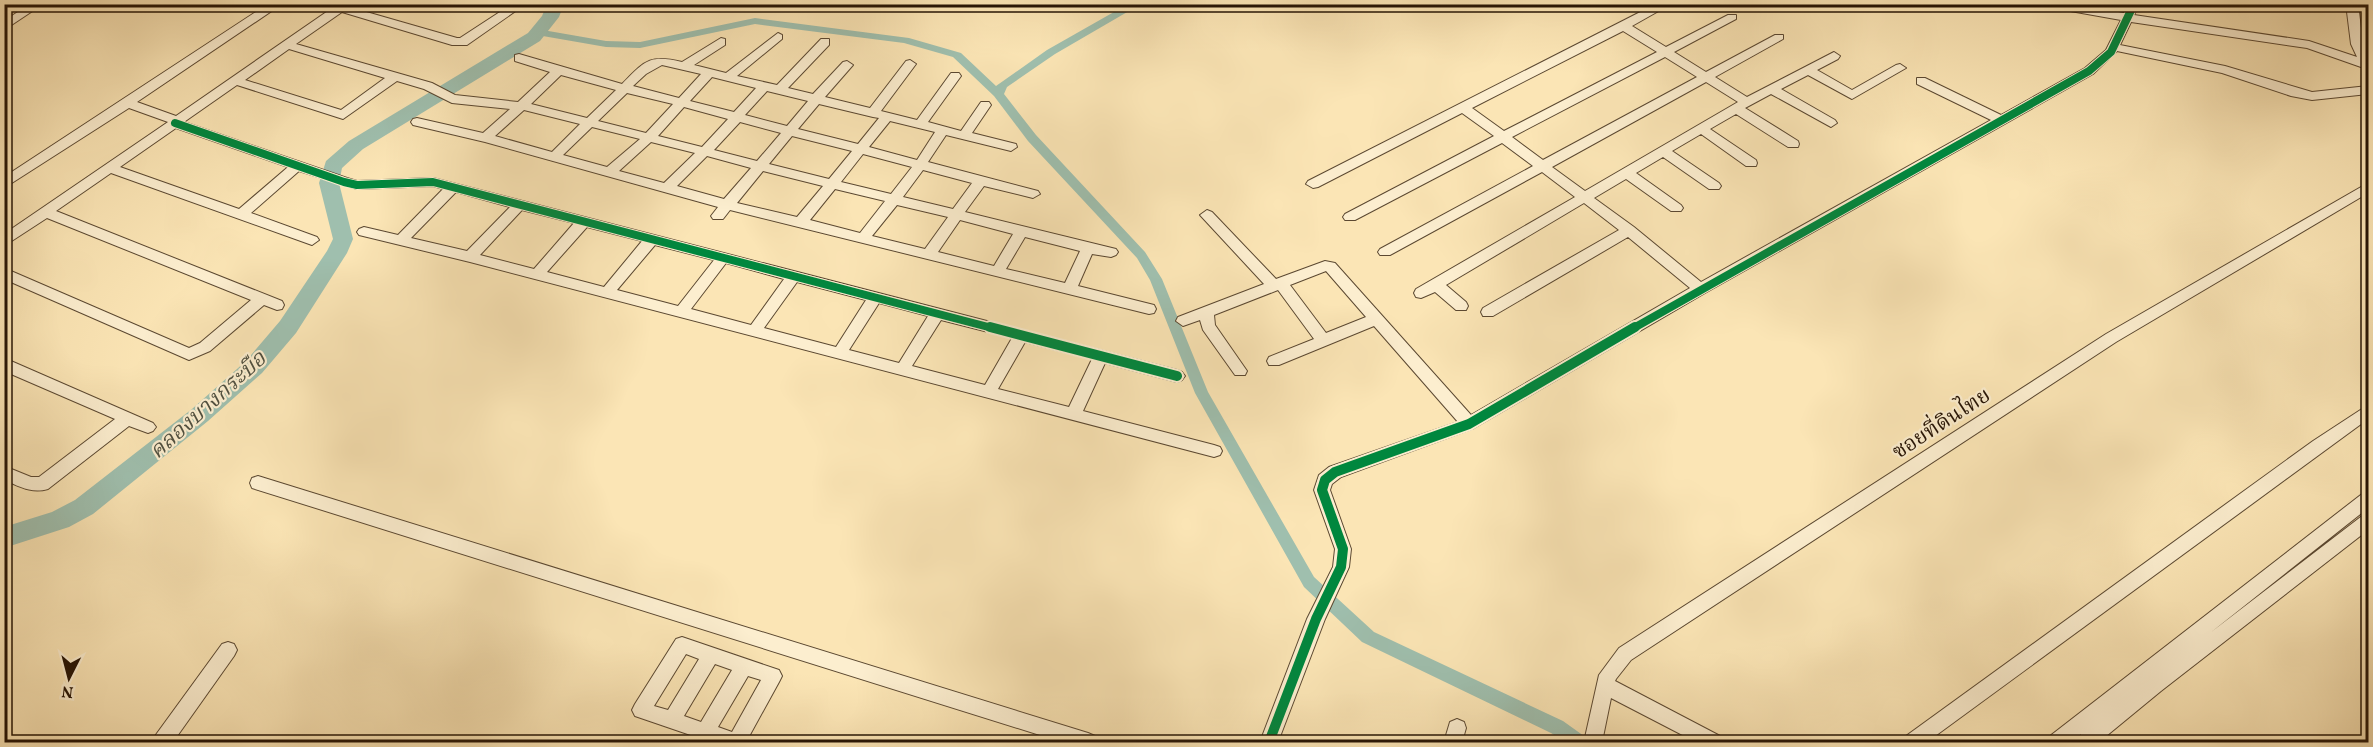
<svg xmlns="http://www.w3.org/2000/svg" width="2373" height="747" font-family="Vollkorn,'Noto Serif Thai',serif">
	<rect width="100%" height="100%" fill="#fbe5b5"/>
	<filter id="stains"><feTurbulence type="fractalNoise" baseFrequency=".00333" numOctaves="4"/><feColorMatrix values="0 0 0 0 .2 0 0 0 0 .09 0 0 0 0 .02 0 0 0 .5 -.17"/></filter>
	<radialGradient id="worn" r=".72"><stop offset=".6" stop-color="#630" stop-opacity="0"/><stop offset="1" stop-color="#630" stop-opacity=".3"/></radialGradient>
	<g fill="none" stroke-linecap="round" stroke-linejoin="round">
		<path fill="#9fbfae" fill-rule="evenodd" d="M1128,4h13l-86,50 -48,33 -3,7 32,41 109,117 17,27 46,113 106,185 60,55 189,89 21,15 2,6h-21l-14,-9 -189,-91 -58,-55 -109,-194 -45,-113 -13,-22 -109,-117 -34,-45 -41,-39 -49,-14 -149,-19 -115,24 -34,-1 -69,-12 -5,-3 5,-3 69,12 34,1 115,-24 154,20 52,15 35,33 51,-36z"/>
		<path fill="#9fbfae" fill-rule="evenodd" d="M547,4h17l-5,13 -19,24 -177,108 -21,19 -3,15 14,56 -6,14 -51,80 -34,40 -54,48 -115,93 -24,13 -65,21v-21l48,-15 23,-12 117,-91 54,-48 34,-40 47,-70 6,-12 -14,-56 7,-22 23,-20 179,-108 14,-17z"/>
		<g stroke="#5b4831" stroke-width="2">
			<g id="minor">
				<path d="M30,4h13l-39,26v-9z"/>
				<path d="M268,4h14l-145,98 39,14 162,-112h13l-2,3 108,31h3l49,-32h8v4l-50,35h-15l-110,-33 -46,32 136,39 23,12 63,7 32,-30 -35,-11v-6l4,-1 103,30c23,-23 27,-30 60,-22l39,-24 4,1v6l-31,20 32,8 52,-40 4,2v4l-45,37 40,9 44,-46h8v6l-41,43 25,6 30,-32 4,-1 6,4 -28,32 45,11 36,-47 4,-1 6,4 -35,47 36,9 34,-47h8l2,3 -33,46 33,9 20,-29h8l2,3 -19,28 44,11 1,3 -6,4 -65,-16 -18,27 110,29 2,3 -7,4 -49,-12 -19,26 151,37 2,3 -2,3 -5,2 -19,-3 -14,32 76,19 2,4 -2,4 -5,1 -419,-104 -7,9h-10l-2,-3 7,-9 -233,-65 -72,-17 -2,-3 2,-3 4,-1 66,15 27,-24 -58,-6 -28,-14 -27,-8 -54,38 -106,-34 -53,37 163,56 10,3 76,-3 744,192 5,2 3,4 -3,4 -5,2 -72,-19 -22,48 131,34 6,2 2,4 -2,4 -6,2 -744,-195 -111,-27 -2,-3 2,-3 5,-2 34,8 45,-46 -10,-3 -76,3 -58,-18 -48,42 66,24 2,3 -7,5 -201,-72 -55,38 226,90 2,4 -2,4 -5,1 -13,-5 -54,46 -21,9 -185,-81v-11l185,80 11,-5 51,-43 -204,-82 -43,28v-12l164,-112 -39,-14 -125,80v-11zM289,49l96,29 -44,32 -96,-30zM662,65l39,9 -22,24 -46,-12 13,-12zM561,75l55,15 -29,28 -56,-14zM712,77l44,11 -22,24 -44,-11zM767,91l41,10 -21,25 -42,-11zM627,93l46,11 -27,29 -48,-12zM819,104l54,13 6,1 -21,26 -60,-15zM684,107l44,12 -26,28 -44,-11zM524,110l56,14 -28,28 -57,-16zM890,121l45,11 -18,28 -48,-13zM740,122l41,11 -24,28 -43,-11zM592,127l48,12 -33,28 -44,-12zM176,128l112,39 -49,42 -119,-42zM792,136l60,15 -23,28 -60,-15zM651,142l44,11 -31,30 -45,-12zM863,154l49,13 -21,27 -50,-12zM707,156l44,12 -27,31 -47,-13zM923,170l49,13 -19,26 -50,-12zM763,171l60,15 -26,31 -60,-14zM835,189l50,12 -25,32 -50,-13zM456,192l54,15 -43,44 -56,-13zM897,205l51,12 -23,32 -53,-13zM522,210l52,13 -40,46 -54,-14zM960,220l53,14 -19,32 -56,-14zM587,227l55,14 -38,46 -57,-15zM1025,237l55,14 -15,32 -59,-14zM655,245l59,15 -36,46 -61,-16zM726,263l58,16 -33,46 -60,-16zM797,282l69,18 -30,47 -72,-19zM879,303l49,13 -29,47 -50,-13zM941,320l71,18 -27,47 -73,-19zM1025,342l67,17 -23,48 -71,-18z"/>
				<path d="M1656,4h15l-39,22 34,21 62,-32h8v4l-62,33 32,20 69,-37h8v4l-68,38 32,20 87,-45 6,4 -2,3 -21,11 35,20 44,-25 4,-1 6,4 -54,31 -44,-24 -27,14 54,31 2,3 -6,4 -60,-33 -26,14 53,33 1,3 -1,3h-10l-52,-33 -26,15 46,31 1,3 -1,3h-10l-45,-32 -29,17 47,32 2,3 -2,3h-10l-46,-32 -27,16 45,32 2,3 -2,3h-10l-45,-32 -32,19 40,29 67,55 290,-162 -74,-36v-6h8l76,37 84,-47 21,-18 15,-30 -73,-13 -5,-3h28l53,9 4,-9h11l-5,11 175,26 48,16 -6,-13 -5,-40h12l5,40 5,12v16l-7,-5 -54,-19 -176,-26 -11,23 105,21 87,26 56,-6v8l-56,6 -21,-4 -69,-23 -105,-22 -24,23 -388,219 -231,135 -133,49 -9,7 -2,6 21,59 -2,18 -24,52 -47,123h-18l47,-123 26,-52 2,-18 -21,-59 5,-15 10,-8 129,-45 -84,-96 -95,39h-10l-2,-4 2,-4 45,-18 -36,-49 -64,25 1,10 32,46 -2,4h-10l-32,-45 -3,-10 -17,6 -7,-5 2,-4 86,-33 -64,-69 7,-5 5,2 64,67 49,-18 10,2 136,152 219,-127 -62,-51 -135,79h-10l-2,-4 2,-4 136,-78 -35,-27 -138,82 20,17 2,4 -2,4h-10l-21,-18 -14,6 -5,-1 -2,-4 2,-4 159,-92 -33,-25 -152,83h-10l-2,-3 2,-3 153,-83 -31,-23 -147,77h-10l-2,-3 2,-3 149,-78 -32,-23 -144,74 -5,1 -7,-4 2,-3zM1623,31l34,21 -153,79 -32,-23zM1665,57l32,20 -154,83 -31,-23zM1706,82l32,20 -153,89 -33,-24zM1326,271l40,46 -40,16 -36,-48z"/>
				<path d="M2368,183v10l-252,149 -485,318 -15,19 -1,2 105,55 2,6h-26l-85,-44 -9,44h-18l15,-67 20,-27 487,-314z"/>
				<path d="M4,358l149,65 3,4 -3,4 -5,2 -19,-7 -81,63c-17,5 -29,-3 -44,-9v-14l27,11h8l76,-58 -111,-48z"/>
				<path d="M2368,405v14l-441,323h-23l2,-6 407,-295z"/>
				<path d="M258,476l830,257 7,3 2,6h-35l-810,-254 -2,-5 2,-5z"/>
				<path d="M2368,492v16l-158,125 152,-117 6,-2v16l-207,161 -62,51h-22l4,-8 -10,8h-23l2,-6 312,-242z"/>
				<path d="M682,637l97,33 3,6 -3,6 -33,60h-35l-76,-26 -3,-6 3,-6 41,-65zM686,654l13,5 -31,51 -14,-4zM715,664l17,6 -31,52 -17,-6zM748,676l13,4 -29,52 -14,-5z"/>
				<path d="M228,642l6,2 3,6 -3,6 -61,86h-20l2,-6 67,-92z"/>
				<path d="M1457,719l7,3 2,6 -4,14h-18l6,-20z"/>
			</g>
		</g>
		<use href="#minor" fill="#fceecf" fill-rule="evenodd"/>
		<g stroke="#fceecf" stroke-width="10">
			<g id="cycleway-far1">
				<path d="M175,123l169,59 13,3 76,-3 563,147"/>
				<path d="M1632,329l457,-258 22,-19 23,-48"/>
			</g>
		</g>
		<g stroke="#fceecf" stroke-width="14">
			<g id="cycleway">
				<path d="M990,327l187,49"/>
				<path d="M1269,742l47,-123 25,-52 2,-18 -21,-59 3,-10 10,-8 134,-48 166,-97"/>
			</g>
		</g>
		<use href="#cycleway-far1" stroke="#00873e" stroke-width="8"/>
		<use href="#cycleway" stroke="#00873e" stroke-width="10"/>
	</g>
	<g text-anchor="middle" stroke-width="4.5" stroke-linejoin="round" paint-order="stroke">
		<g font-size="21" fill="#261405" stroke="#fceecf">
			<text transform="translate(1941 423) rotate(-33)" y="7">ซอยที่ดินไทย</text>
		</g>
		<g font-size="22" font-style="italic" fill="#505040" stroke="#fceecf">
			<text transform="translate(207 404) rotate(-42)" y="8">คลองบางกระบือ</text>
		</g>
	</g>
	<rect width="2373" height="747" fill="none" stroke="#fbe5b5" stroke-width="24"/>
	<rect x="6" y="6" width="2361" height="735" fill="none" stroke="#261405" stroke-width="3"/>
	<rect x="12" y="12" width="2349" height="723" fill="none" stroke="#261405" stroke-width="1.5"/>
	<g transform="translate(69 678) rotate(186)" stroke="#fceecf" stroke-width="4.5" paint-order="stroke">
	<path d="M0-4.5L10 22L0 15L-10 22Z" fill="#261405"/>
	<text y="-9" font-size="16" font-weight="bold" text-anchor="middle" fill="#261405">N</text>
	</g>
	<rect width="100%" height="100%" filter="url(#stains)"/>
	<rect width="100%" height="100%" fill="url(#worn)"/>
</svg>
